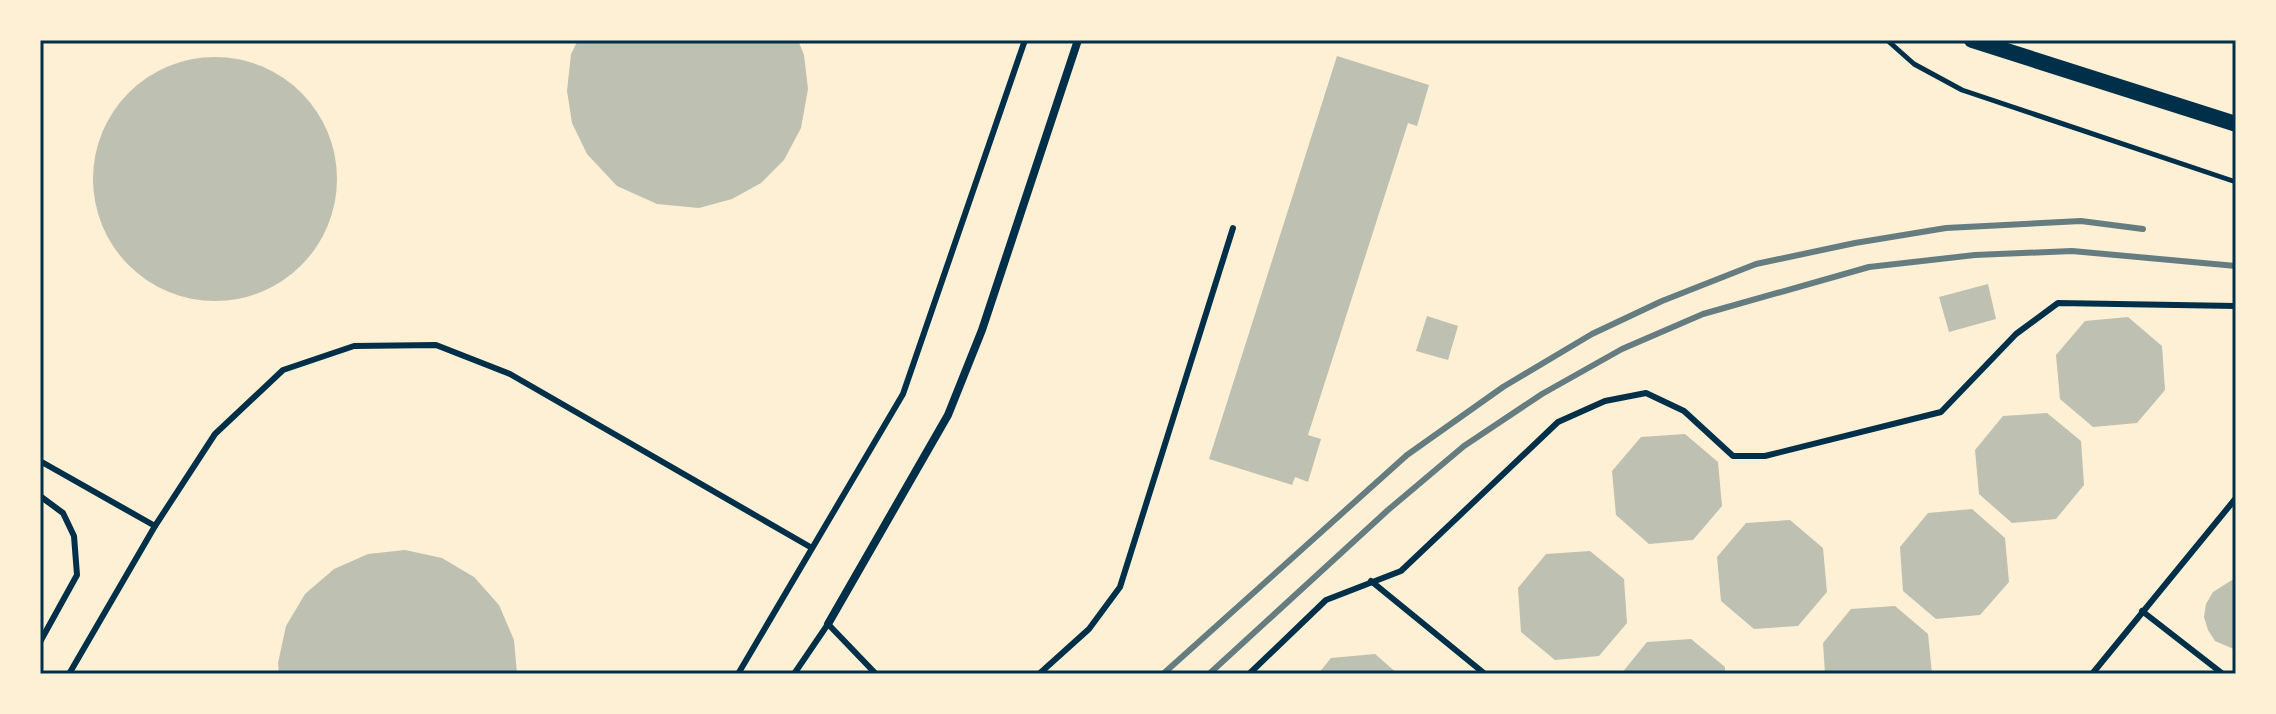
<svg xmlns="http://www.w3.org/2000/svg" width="2276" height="714" font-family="Rubik,sans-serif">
	<rect width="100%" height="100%" fill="#fdf0d5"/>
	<g fill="#bec0b2">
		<path d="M578,40h220l6,15 4,34 -7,39 -17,32 -23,23 -29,16 -33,9 -42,-4 -40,-18 -30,-32 -15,-31 -5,-32 4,-37z"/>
		<path d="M1337,56l92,29 -12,41 -9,-3 -100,312 13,4 -13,43 -13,-5 -3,8 -83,-26z"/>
		<circle cx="215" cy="179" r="122"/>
		<path d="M1988,284l8,35 -47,13 -10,-35z"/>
		<path d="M1427,316l31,10 -10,34 -32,-9z"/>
		<path d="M2128,317l34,29 3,44 -28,33 -44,4 -33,-28 -4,-44 29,-34z"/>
		<path d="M2047,413l34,28 3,44 -28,34 -44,4 -33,-29 -4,-44 28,-34z"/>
		<path d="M1685,434l33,28 4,44 -29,34 -44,4 -33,-29 -4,-44 29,-34z"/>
		<path d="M1972,509l33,29 4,44 -29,33 -44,4 -33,-28 -3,-44 28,-34z"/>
		<path d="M1790,520l33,28 4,44 -29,34 -44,3 -33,-28 -4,-44 29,-34z"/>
		<path d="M405,550l37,8 32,19 25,28 15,35 3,34h-238l-1,-11 8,-37 19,-32 29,-25 34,-15z"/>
		<path d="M1590,551l34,28 3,44 -28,33 -44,4 -34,-28 -3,-44 28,-34z"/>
		<path d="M2232,580h4v70l-21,-9 -7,-11 -4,-13 2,-13 7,-12z"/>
		<path d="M1895,606l33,28 4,40h-107l-2,-31 28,-34z"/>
		<path d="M1691,639l34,28v7h-104l26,-32z"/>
		<path d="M1375,654l23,20h-80l13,-16z"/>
	</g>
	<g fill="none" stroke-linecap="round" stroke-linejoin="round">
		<path stroke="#003049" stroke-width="5" d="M1887,40l27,24 48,26 274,92"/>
		<g stroke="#003049" stroke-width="6">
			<path d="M40,461l115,65"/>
			<path d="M40,496l23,17 11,23 3,39 -37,67"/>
			<path d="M1371,581l114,93"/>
			<path d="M2142,611l81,63"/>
			<path d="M69,674l86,-148 60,-92 68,-64 71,-24 82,-1 74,29 302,174"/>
			<path d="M738,674l165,-280 122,-354"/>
			<path d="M794,674l34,-50 48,50"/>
			<path d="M1039,674l50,-45 31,-42 113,-359"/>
			<path d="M1249,674l77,-74 75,-29 157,-149 47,-21 41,-8 38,18 49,45h32l176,-44 75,-78 42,-31 178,3"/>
			<path d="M2092,674l144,-176"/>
		</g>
		<path stroke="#003049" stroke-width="8" d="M828,624l120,-209 34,-85 96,-290"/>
		<path stroke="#003049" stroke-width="16" d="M1972,40l264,84"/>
		<g stroke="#657d81" stroke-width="6">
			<path d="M1163,674l244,-219 96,-68 89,-53 70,-33 94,-37 99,-21 91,-15 135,-7 62,8"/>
			<path d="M1209,674l179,-164 76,-64 78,-52 80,-45 81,-35 166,-47 106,-12 97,-4 164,15"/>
		</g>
	</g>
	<rect width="2276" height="714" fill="none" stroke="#fdf0d5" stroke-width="84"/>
	<rect x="42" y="42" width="2192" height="630" fill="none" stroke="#003049" stroke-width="3"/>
</svg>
